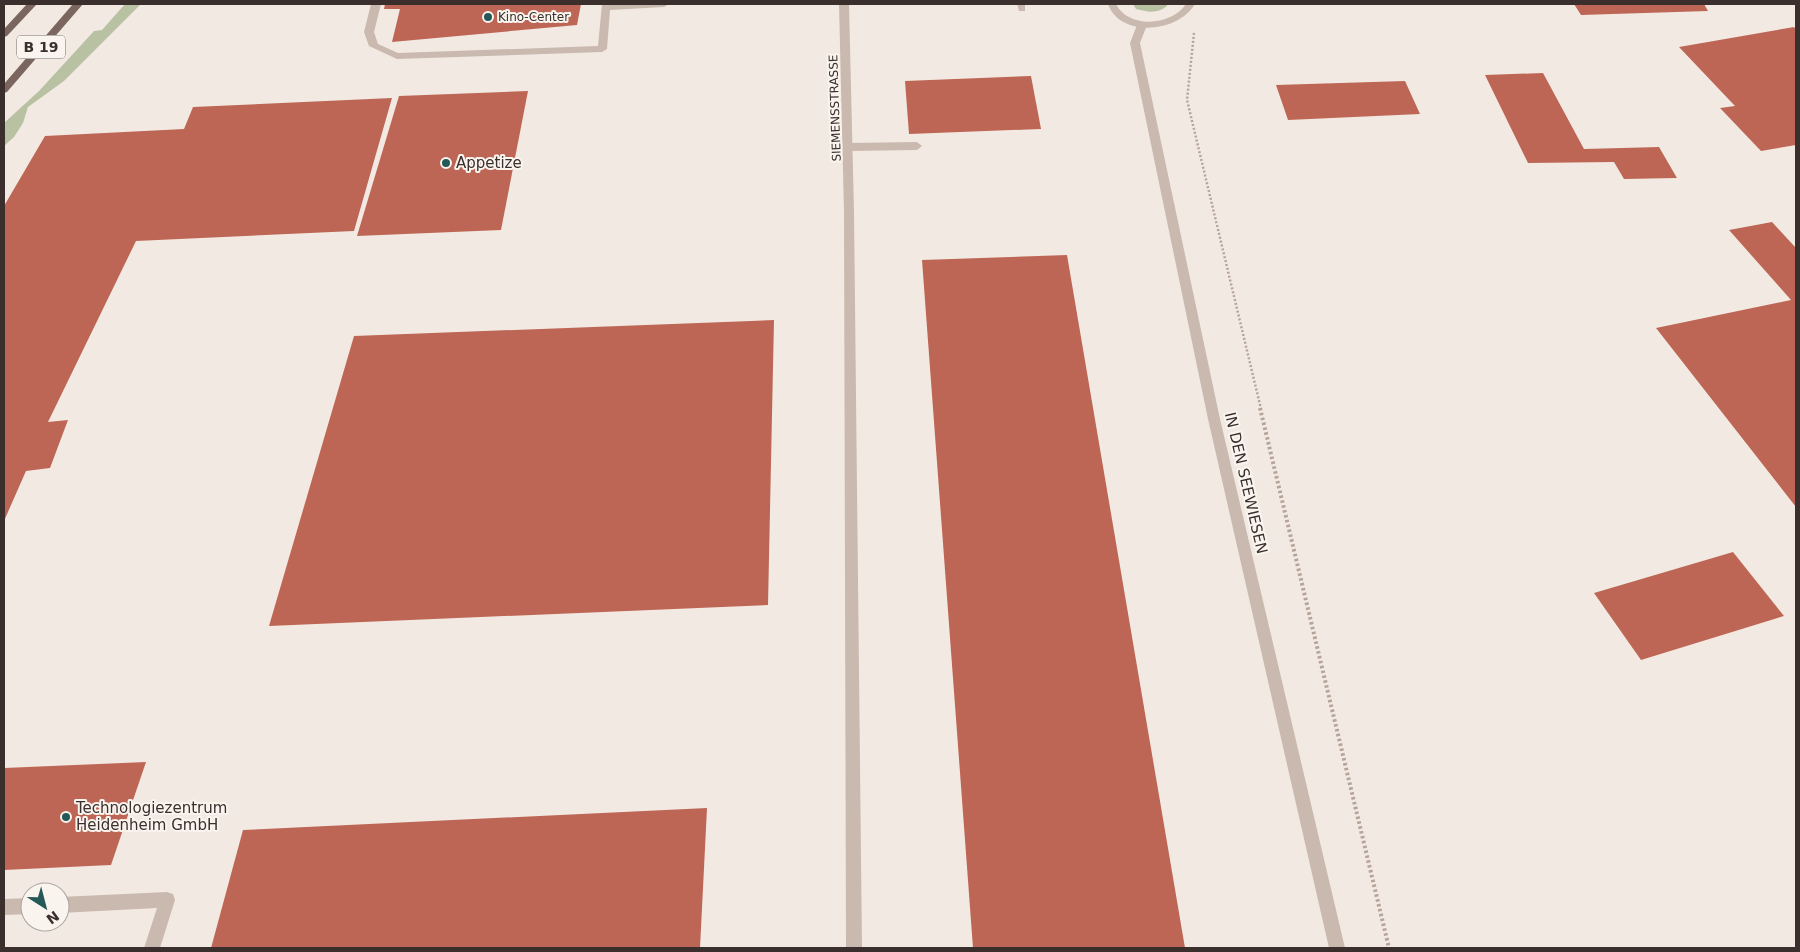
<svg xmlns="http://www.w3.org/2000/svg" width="1800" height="952" font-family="'DejaVu Sans',sans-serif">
	<rect width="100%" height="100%" fill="#f2eae2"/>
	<g fill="#b9c1a3">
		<path d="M125,4h16l-77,77 -36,26 -5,16 -9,14 -10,9v-23l35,-32 55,-60 8,-1z"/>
		<path d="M1133,4h34v2c-10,8 -19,6 -31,3z"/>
	</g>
	<g fill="#be6655">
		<path d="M385,4h196l-4,21 -185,17 8,-33h-16z"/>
		<path d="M1574,4h130l4,7 -127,4z"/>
		<path d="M1794,27l2,3v115l-35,6 -41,-43 15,-2 -56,-59z"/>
		<path d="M1543,73l41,76 75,-2 18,31 -53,1 -10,-17 -86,1 -43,-88z"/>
		<path d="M1031,76l10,53 -132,5 -4,-53z"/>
		<path d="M1405,81l15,33 -132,6 -12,-35z"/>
		<path d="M528,91l-27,139 -144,6 42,-140z"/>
		<path d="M392,98l-38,133 -218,10 -88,181 20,-2 -18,48 -24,3 -22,50v-315l41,-70 139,-7 9,-22z"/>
		<path d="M1772,222l24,26v259l-140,-179 135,-28 -62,-70z"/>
		<path d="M1067,255l118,693h-212l-51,-688z"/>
		<path d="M774,320l-6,285 -499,21 85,-290z"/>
		<path d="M1733,552l51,64 -143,44 -47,-67z"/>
		<path d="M146,762l-35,103 -107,5v-102z"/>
		<path d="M707,808l-7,140h-489l32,-118z"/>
	</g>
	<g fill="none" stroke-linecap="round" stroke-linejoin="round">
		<path stroke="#b6a399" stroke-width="2.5" stroke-dasharray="2 2" stroke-linecap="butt" d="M1194,33l-7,67 74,309"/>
		<path stroke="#b6a399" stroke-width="4" stroke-dasharray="2.5 2.5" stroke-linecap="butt" d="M1260,408l129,540"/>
		<g fill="#cab9af" fill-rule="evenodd">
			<path d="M371,4h10l-7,28 4,12 20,9 200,-7 4,-42h67l-5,3 -54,3 -3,39 -5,3 -205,7 -28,-13 -5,-14z"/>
			<path d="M1017,4h8v7h-6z"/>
			<path d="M1142,22l5,3 -7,18 80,376 125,529h-16l-121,-529 -78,-376 7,-18z"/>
			<path d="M917,142l5,4 -5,4 -68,1 -5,-4 5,-4z"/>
			<path d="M849,208l5,4 8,736h-16l-2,-736z"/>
			<path d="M167,892l6,2 2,6 -15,48h-16l13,-40 -97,5v-16z"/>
			<path d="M30,898v16l-26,1v-16z"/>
		</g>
		<g fill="#cab9af" fill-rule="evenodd">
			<path d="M839,4h10l5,208 -5,4 -5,-4z"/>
			<path d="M1108,4h8c12,25 56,22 70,0h9c-17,29 -75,34 -87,0z"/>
		</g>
		<g fill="#7a665f" fill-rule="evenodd">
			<path d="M27,4h10l-30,32 -3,1v-8z"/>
			<path d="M73,4h10l-76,88 -3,1v-9z"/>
		</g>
	</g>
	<g fill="#245958" stroke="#faf4ef" stroke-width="2">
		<circle cx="488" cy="17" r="5"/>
		<circle cx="446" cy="163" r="5"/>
		<circle cx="66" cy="817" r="5"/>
	</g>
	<g text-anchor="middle" stroke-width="4" stroke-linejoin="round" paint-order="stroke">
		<g font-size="12" fill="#3a2f2c" stroke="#faf4ef" text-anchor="start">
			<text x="498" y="21">Kino-Center</text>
		</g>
		<g font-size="12" fill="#3a2f2c" stroke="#faf4ef">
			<text transform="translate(835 108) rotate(-92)" y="4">SIEMENSSTRASSE</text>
		</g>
		<rect fill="#faf4ef" stroke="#746a66" stroke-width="1" x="17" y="35.5" width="48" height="23" rx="4"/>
		<g font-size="14" font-weight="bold" fill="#3a2f2c">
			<text x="41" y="52">B 19</text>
		</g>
		<g font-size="15" fill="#3a2f2c" stroke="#faf4ef" text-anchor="start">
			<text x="456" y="168">Appetize</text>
			<text x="76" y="813">Technologiezentrum<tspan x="76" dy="17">Heidenheim GmbH</tspan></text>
		</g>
		<g font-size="15" fill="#3a2f2c" stroke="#faf4ef">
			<text transform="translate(1246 483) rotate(77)" y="5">IN DEN SEEWIESEN</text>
		</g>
	</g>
	<rect width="1800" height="952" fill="none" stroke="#3a2f2c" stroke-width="10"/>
	<g transform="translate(45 907) rotate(144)"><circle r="24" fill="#faf4ef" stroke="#ada5a1"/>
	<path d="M0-4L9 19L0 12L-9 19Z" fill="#245958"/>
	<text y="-8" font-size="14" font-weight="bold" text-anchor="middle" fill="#3a2f2c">N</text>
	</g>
</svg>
